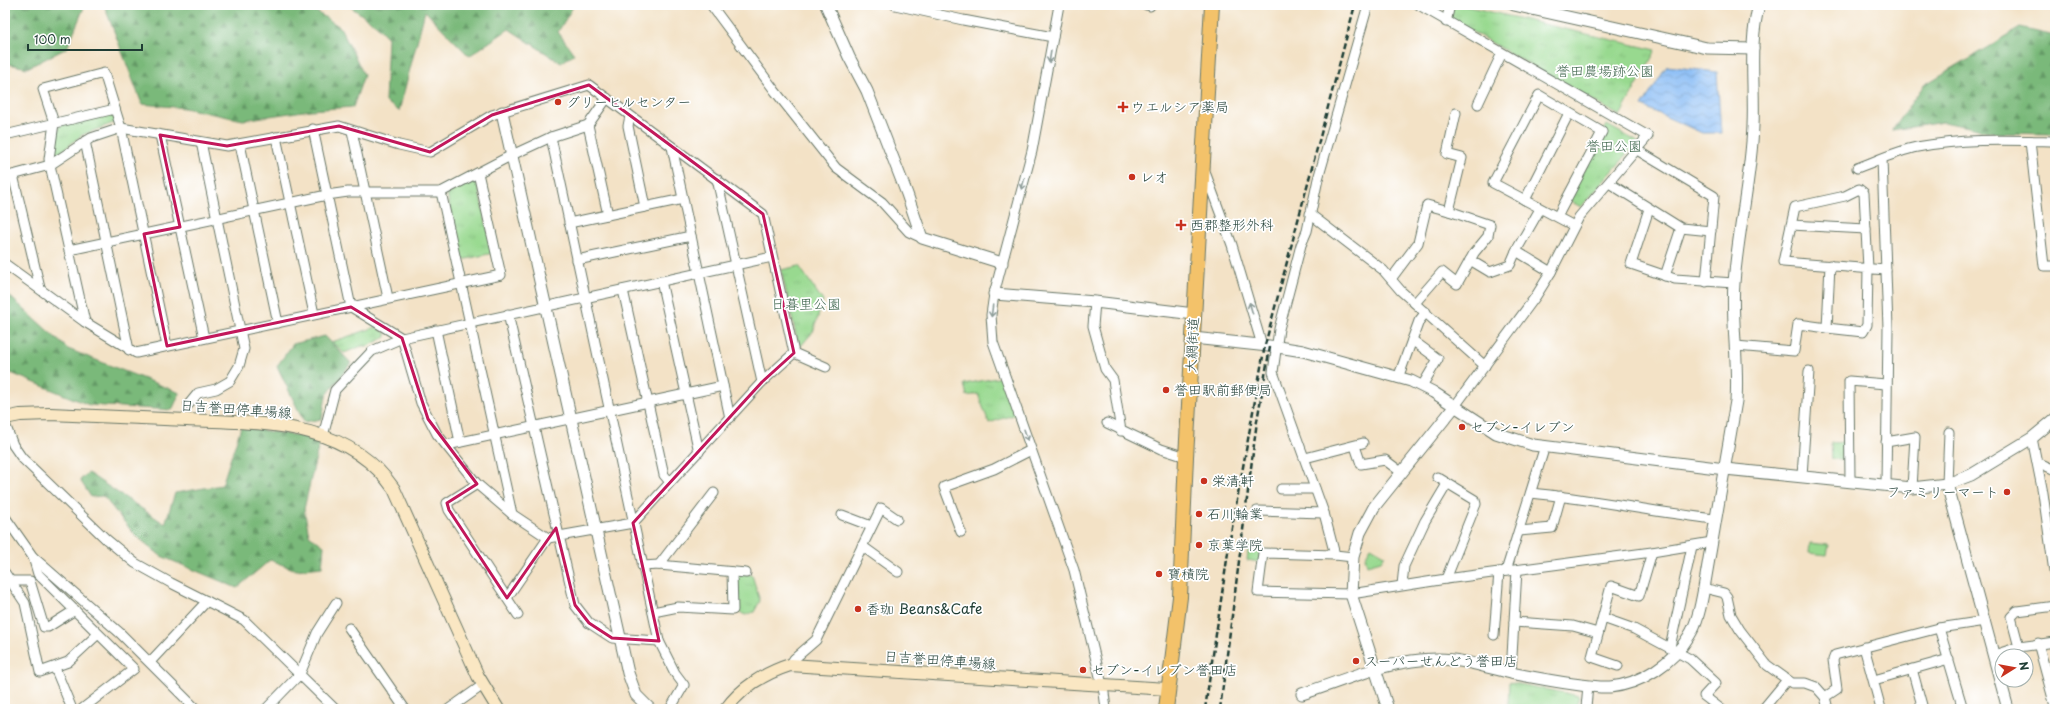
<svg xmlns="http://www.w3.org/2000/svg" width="2060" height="714" font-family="'Playpen Sans','Klee One',sans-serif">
	<defs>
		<pattern id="forest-firs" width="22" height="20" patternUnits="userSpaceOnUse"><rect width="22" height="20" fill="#7ab97a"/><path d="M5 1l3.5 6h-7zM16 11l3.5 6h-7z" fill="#639865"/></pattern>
		<pattern id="park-tufts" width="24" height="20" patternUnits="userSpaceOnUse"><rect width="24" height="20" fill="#98d98f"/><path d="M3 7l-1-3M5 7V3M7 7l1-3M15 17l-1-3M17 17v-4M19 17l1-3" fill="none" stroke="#83bb7c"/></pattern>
		<pattern id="water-waves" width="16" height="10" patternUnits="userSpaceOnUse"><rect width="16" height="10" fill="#87bbf5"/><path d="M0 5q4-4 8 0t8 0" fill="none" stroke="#6e99c7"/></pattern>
	</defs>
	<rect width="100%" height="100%" fill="#fff"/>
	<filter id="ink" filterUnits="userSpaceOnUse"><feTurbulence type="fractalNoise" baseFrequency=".025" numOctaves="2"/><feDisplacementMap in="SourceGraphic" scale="8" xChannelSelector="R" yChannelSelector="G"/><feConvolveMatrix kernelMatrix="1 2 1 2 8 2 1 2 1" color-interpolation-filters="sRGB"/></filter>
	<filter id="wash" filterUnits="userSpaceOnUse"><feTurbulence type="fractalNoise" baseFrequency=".012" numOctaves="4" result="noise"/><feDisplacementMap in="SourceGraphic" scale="16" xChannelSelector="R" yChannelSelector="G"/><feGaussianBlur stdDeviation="0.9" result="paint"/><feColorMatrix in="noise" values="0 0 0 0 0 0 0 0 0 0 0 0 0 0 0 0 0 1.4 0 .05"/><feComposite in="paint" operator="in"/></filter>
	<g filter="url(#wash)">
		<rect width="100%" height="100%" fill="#f3e2c6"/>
		<g fill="url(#forest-firs)" stroke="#4c7b57">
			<path d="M5,5h80l-18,43 -40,20 -22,-5z"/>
			<path d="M104,5h202l34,22 24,48 -11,32 -43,3 -67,10 -59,-12 -42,-4z"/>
			<path d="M348,5h226l-16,27 16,22 -13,9 -52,-34 -40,27 -44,-45 -26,100 -14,-10 3,-63 -12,-13z"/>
			<path d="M2020,28l35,8v98l-59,-1 -52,-11 -52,8 32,-45z"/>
			<path d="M5,292l63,57 112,44 -8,17 -83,-5 -78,-32 -6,4z"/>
			<path d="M325,336l26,27 -25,33 -4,23 -18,3 -27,-56 16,-22z"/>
			<path d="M241,427l79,12 -16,70 5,26 15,11 -2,21 -26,3 -26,-10 -33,28 -76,-32 -26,-21 -32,-39 -12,1 -11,-17 8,-7 77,51 10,-31 47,-8z"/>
		</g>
		<g fill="url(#park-tufts)" stroke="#5c8b62">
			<path d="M1453,5h8l195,45 -36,66 -170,-97z"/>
			<path d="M111,112l5,10 -34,13 -26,21 -3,-1 7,-30z"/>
			<path d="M1607,125l31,17 -57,65 -13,-7z"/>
			<path d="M476,179l17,74 -31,7 -15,-66z"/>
			<path d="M799,266l24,35 -10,31 -14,16 -18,-78z"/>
			<path d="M376,327l10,6v4l-18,9h-6l-18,7 -12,-11z"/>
			<path d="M1002,377l14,37 -27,9 -11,-29 -11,2 -3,-12z"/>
			<path d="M1846,442l1,17h-15l-1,-16z"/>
			<path d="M1810,543l19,2 -2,10 -18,-2z"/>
			<path d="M1249,544l13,2 -3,16 -12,-2z"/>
			<path d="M1371,547l14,8 -4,6 -14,4 -2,-8z"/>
			<path d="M739,573l13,2 8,26 -6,11 -9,3 -9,-5 -1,-34z"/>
			<path d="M1509,682l70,14 -3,11 3,2h-71z"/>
		</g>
		<path fill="url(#water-waves)" stroke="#537c94" d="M1667,66l50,6 4,61h-19l-60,-27z"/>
	</g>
	<g filter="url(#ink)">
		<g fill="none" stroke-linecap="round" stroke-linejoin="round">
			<g stroke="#697767" stroke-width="11">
				<g id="minor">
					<path d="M711,5l64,86 61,77 46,34 27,30 13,6"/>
					<path d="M895,5l68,15 90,17"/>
					<path d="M1059,5l-27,146 -38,143 -3,21 2,27 81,228 30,123 2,16"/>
					<path d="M1146,5l4,1"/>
					<path d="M1419,5l229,131 -69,81 -28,55 -15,24 -81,110"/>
					<path d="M1446,22l4,-17"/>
					<path d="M1478,104l24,-51"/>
					<path d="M630,116l-2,10 17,81"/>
					<path d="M588,125l20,90"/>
					<path d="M313,129l38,178 51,31 19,65 16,31 40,50 35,30 36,24 85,-15 129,-141 32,-29"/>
					<path d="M352,131l36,167"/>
					<path d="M5,135l110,-26"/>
					<path d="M160,135l44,203"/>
					<path d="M276,137l38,177"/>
					<path d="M551,137l108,504 16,32 9,12 -14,24"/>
					<path d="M85,141l44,209"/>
					<path d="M2030,141l14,125h11"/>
					<path d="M240,144l38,179"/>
					<path d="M672,147l58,271"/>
					<path d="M1637,150l77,46 -8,86"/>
					<path d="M1882,159l6,169 -2,157"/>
					<path d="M1857,168c19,-7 40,-17 60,-21 46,-9 92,-7 138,-6"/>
					<path d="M1205,172l27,73 30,100"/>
					<path d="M13,175l27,113"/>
					<path d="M5,177l45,-12 41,-27 30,-10 106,18 112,-20 60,19 31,7 62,-37 97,-30 174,129 31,139"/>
					<path d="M717,179l45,203"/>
					<path d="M1609,183l72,45 30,3"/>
					<path d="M441,192l71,322"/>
					<path d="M1525,200l44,-87"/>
					<path d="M1540,209l-24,42 35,21"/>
					<path d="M1649,209l-18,55 44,15 59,4"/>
					<path d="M1310,214l73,56 18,21 84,75"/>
					<path d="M1557,217l45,-85 -63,-37 -46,88 81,43"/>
					<path d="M569,223l114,-24"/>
					<path d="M1791,225l75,4"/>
					<path d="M69,250l258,-55 21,-3h93l71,-37 39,-18 37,-12 19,-27"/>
					<path d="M577,260l114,-24"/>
					<path d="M1470,260l20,12 20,-7 6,-14"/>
					<path d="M5,264l80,58 51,31 365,-78 -23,-102"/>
					<path d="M1830,265l-3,63 36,4 4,-7 1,-57 -4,-75 -5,-4 -14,7 -50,11 -12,55 103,8"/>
					<path d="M1665,276l16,-48"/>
					<path d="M1391,279l27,-36 9,-38 22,6"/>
					<path d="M661,281l38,171"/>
					<path d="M623,290l41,185 6,7"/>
					<path d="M1095,302l-2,24 12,43 8,11 8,51"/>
					<path d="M1415,303l27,-31 15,12 17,-31 14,-17 2,-11 -41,-14 13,-53 -15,-4 9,-41"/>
					<path d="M508,314l67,291 14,18 23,15 47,3"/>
					<path d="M85,322l-35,-157 -1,-6 5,-36 -11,-34 61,-16 17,55 46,218"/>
					<path d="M436,330l24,112"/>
					<path d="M1412,340l26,19 -16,27"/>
					<path d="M1736,346l58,5 4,-27 29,4"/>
					<path d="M794,353l32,14"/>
					<path d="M1398,378l21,-57 7,-9"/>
					<path d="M189,404l9,-11 18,-4 14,-8 9,-15 5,-17 -43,-207"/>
					<path d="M1107,423l54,26 25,8"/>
					<path d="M5,424l8,21 9,13 84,81 29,24 36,20 73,37 91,89"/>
					<path d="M323,436l12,-46 37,-39 30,-13 370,-81"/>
					<path d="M2032,438l11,55 12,86"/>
					<path d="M1886,442l29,-5 -3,51"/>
					<path d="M447,445l276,-59"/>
					<path d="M1355,446l6,18 24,-4 16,12"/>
					<path d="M1305,458l58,-15"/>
					<path d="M2037,462l18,8"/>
					<path d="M1802,476l7,-105"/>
					<path d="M1437,477l38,23 1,4 -30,75"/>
					<path d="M1850,480l-1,-99 37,3"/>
					<path d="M477,484l-30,19 2,7 69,105"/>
					<path d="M1947,484l2,-52"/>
					<path d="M1281,489h34"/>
					<path d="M1531,493c62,6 122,19 184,26"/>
					<path d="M1257,511l67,2"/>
					<path d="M842,515l29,11"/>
					<path d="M5,517l28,40 87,76 76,76"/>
					<path d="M1519,531l33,-3 9,-32"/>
					<path d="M961,532l-17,-45 50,-18 37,-19"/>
					<path d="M862,546l36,26"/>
					<path d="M1335,555l-72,-2 -5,39 93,2 95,-15 206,-27 60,-10"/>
					<path d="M33,557l5,17 96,95 -52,40"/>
					<path d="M1353,557l-18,-2 -11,-42 -51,-141 6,-43 22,-84 6,-14 11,-52 50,-174"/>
					<path d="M659,565l55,-72"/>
					<path d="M642,566l17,-1 87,8"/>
					<path d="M1506,571l39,-125"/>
					<path d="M5,573l20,30 15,69 28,-10 30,-28"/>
					<path d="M11,581h19l14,46h4l27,-17"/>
					<path d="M1402,585l2,-19 21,-45 22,-37"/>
					<path d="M1704,588l20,5 3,4 4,18 9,15 27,35 25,18h13l11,4 9,10 3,12"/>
					<path d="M507,598l41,-60"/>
					<path d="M653,612l25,-5 55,3 -1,-38"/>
					<path d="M1603,618l31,11 43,23 13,7 26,24 -12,13 17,13"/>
					<path d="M1514,622l59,4 25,7"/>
					<path d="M349,628l56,81"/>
					<path d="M1939,628l24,81"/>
					<path d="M1494,635l5,-63"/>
					<path d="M2038,643l17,63"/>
					<path d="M1670,647l22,-101"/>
					<path d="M1864,647l17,62"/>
					<path d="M2019,647l-8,-30 6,-6 38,-5"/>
					<path d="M1994,655l25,-8 36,-5"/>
					<path d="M150,662l57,-61"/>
					<path d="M790,665l4,-6 22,-19 65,-132 16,11"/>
					<path d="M1618,666l-26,-9 19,-71 28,10 13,-44"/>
					<path d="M55,668l17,41"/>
					<path d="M1912,669l11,40"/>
					<path d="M1511,673l6,-103"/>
					<path d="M1874,680l75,-21"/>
					<path d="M1588,686l-2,21 2,2"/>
					<path d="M1825,697l12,-8 -4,-29 2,-5 104,-27 46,-7"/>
					<path d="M266,709l34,-35 17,-41 19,-30"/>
					<path d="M449,709l34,-24"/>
					<path d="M1763,709l24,-29"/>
				</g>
			</g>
			<g stroke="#697767" stroke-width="13">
				<g id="tertiary">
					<path d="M826,5l23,52 18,34 40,103 15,44 80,25"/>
					<path d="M1514,5l193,43 46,1"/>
					<path d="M502,112l126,561 8,22 14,14"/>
					<path d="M994,294l101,8 99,12"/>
					<path d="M1193,338l85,9 25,4 108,30 22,11 63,41 37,12 192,24 187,19 35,-4 24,-9 61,-37 23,-19"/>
					<path d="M1947,484l61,225"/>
					<path d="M1302,694c43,-14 89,-35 135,-35 26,0 49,8 74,14 26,5 74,15 99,14 31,-3 63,-24 79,-51 9,-14 12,-32 15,-48l32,-187c3,-39 -5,-79 -2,-118 4,-53 17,-104 19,-157 2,-40 -5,-82 6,-121"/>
					<path d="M1388,709l-37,-115 2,-37 7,-24 14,-26 81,-101"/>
				</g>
			</g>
			<g stroke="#697767" stroke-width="14">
				<g id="secondary">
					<path d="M5,418l15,-3 30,-1c46,2 91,4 137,6 74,3 160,0 207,69l84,187 20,33"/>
					<path d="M726,709c15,-21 39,-36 64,-44l377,24"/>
				</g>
			</g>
			<g stroke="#697767" stroke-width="16">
				<path id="primary" d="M1166,709l14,-112 6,-140 26,-452"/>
			</g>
			<use href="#minor" stroke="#fff" stroke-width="9"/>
			<use href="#tertiary" stroke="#fff" stroke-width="11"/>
			<use href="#secondary" stroke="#fae7c3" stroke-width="12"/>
			<use href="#primary" stroke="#f3c26a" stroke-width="14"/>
			<g stroke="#1f3d34" stroke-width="2.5" stroke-dasharray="6 3" stroke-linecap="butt">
				<path d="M1205,709l25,-170 35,-194 90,-340"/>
				<path d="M1220,709l37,-288 13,-74"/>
			</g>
		</g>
		<defs><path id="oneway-shaft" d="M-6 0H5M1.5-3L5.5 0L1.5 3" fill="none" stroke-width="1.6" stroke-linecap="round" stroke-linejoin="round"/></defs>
		<g stroke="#8f9e9a">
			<use href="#oneway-shaft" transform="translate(1050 57) rotate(99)"/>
			<use href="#oneway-shaft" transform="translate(1023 184) rotate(105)"/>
			<use href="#oneway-shaft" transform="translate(1251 308) rotate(-106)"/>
			<use href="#oneway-shaft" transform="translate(992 311) rotate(97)"/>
			<use href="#oneway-shaft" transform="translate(1026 435) rotate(71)"/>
		</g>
	</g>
	<path fill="none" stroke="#c2185b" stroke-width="3" stroke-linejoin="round" d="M589,85l174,129 31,139 -32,29 -129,141 26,118 -47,-3 -23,-15 -14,-18 -19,-77 -49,70 -58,-88 -2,-7 30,-19 -49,-65 -26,-81 -51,-31 -184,39 -23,-112 36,-7 -20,-92 67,11 112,-20 91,26 62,-37z"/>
	<g fill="#c8321e" stroke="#fff" stroke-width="1.5">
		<circle cx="558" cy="102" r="4"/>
		<path d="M1121 101h4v4h4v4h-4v4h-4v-4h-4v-4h4z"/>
		<circle cx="1132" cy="177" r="4"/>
		<path d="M1179 219h4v4h4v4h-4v4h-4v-4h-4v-4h4z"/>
		<circle cx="1166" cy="390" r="4"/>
		<circle cx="1462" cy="427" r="4"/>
		<circle cx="1204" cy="481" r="4"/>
		<circle cx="2007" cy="492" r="4"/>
		<circle cx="1199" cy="514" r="4"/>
		<circle cx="1199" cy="545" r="4"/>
		<circle cx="1159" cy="574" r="4"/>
		<circle cx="858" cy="609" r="4"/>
		<circle cx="1356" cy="661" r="4"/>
		<circle cx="1083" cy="670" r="4"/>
	</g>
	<g text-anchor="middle" stroke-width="3.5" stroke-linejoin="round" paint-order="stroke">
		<g font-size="14" fill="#3d644b" stroke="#fff">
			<text x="1605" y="76">誉田農場跡公園</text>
			<text x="1614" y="151">誉田公園</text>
			<text x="806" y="309">日暮里公園</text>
		</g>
		<g font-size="14" fill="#1f3d34" stroke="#fff" text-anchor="start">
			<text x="566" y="107">グリーヒルセンター</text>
			<text x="1131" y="112">ウエルシア薬局</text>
			<text x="1140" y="182">レオ</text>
			<text x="1190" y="230">西郡整形外科</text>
			<text x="1174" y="395">誉田駅前郵便局</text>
			<text x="1470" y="432">セブン-イレブン</text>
			<text x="1212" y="486">栄清軒</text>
			<text x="1999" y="497" text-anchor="end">ファミリーマート</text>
			<text x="1207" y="519">石川輪業</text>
			<text x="1207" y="550">京葉学院</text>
			<text x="1167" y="579">寶積院</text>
			<text x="866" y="614">香珈 Beans&amp;Cafe</text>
			<text x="1364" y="666">スーパーせんどう誉田店</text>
			<text x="1091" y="675">セブン-イレブン誉田店</text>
		</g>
		<g font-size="14" fill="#1f3d34" stroke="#fff">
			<text transform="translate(1192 345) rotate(-87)" y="5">大網街道</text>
			<text transform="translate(236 409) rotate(4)" y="5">日吉誉田停車場線</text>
			<text transform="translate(940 660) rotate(4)" y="5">日吉誉田停車場線</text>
		</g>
	</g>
	<rect width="2060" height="714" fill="none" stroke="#fff" stroke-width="20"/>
	<g transform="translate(2014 668) rotate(79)"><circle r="19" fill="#ffffff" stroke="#a5b1ae"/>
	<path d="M0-3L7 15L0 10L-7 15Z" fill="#c8321e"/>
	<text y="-6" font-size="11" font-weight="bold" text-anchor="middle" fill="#1f3d34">N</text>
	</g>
	<path d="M28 44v6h114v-6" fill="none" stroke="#1f3d34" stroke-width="2"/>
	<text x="34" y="44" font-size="12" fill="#1f3d34" stroke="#ffffff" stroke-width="3" paint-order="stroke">100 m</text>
</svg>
